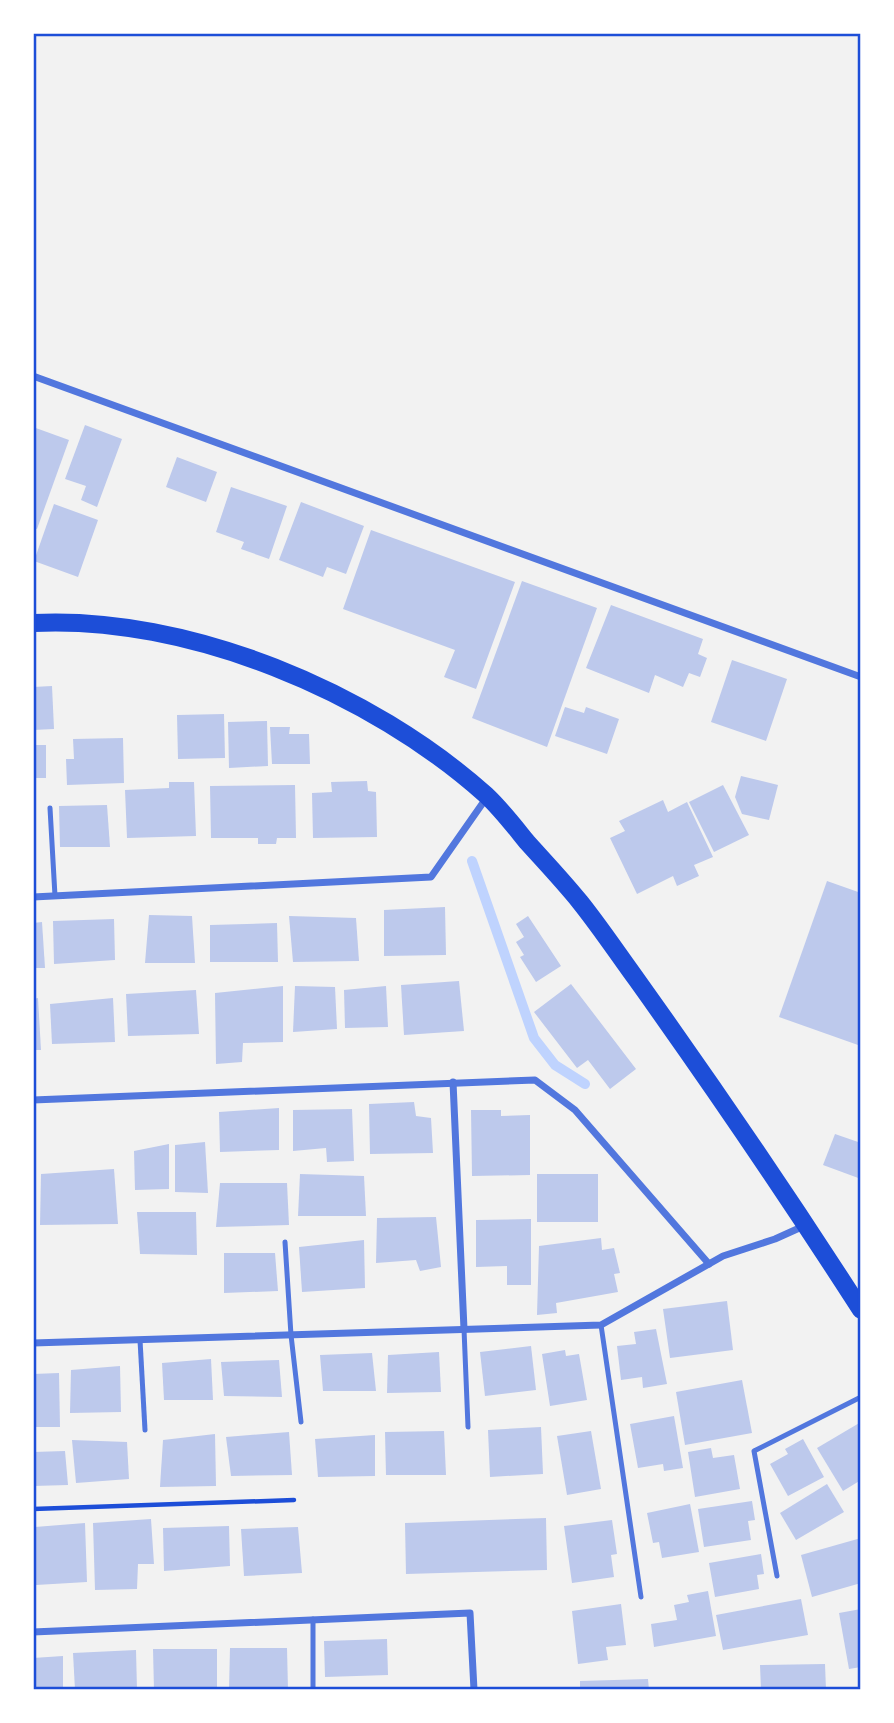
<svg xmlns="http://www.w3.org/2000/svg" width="894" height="1723" font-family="Figtree,sans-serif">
	<rect width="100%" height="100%" fill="#f2f2f2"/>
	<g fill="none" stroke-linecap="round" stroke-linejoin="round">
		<path stroke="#bfd3fe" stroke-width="10" d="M472,861l62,177 21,27 30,19"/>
	</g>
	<g fill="#bdc9ec">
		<path d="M85,425l37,14 -25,68 -16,-7 5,-14 -21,-7z"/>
		<path d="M33,427l36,13 -32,89 -4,-1z"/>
		<path d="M177,457l40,15 -11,30 -40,-15z"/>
		<path d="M231,487l56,19 -18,53 -28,-10 3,-7 -28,-10z"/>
		<path d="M301,502l63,24 -18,48 -19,-7 -4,10 -44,-17z"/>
		<path d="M54,504l44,16 -20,57 -44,-16z"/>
		<path d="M371,530l144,52 -39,107 -32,-12 11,-27 -112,-41z"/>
		<path d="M522,581l75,27 -50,139 -75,-29z"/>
		<path d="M611,605l92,34 -5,15 9,4 -7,19 -11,-4 -6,14 -28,-12 -6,18 -63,-25z"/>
		<path d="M732,660l55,19 -21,62 -55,-19z"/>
		<path d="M52,686l2,43 -21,1v-43z"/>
		<path d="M565,707l19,6 2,-6 33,12 -12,35 -52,-18z"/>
		<path d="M224,714l1,44 -47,1 -1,-44z"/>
		<path d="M267,721l1,45 -39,2 -1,-46z"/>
		<path d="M270,727h20l-1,7h20l1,30h-38z"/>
		<path d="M123,738l1,45 -57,2 -1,-26h8l-1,-20z"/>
		<rect x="33" y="745" width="13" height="33"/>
		<path d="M741,776l37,9 -9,35 -27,-6 -7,-17z"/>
		<path d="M367,781l1,10 8,1 1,45 -64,1 -1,-45 20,-1 -1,-10z"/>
		<path d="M169,782h25l2,54 -69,2 -2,-48 44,-2z"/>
		<path d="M295,785l1,53h-19l-1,6h-18v-6h-47l-1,-52z"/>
		<path d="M723,785l26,50 -35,17 -25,-50z"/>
		<path d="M663,800l5,12 19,-10 26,55 -19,8 5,11 -22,10 -4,-10 -36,18 -27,-56 15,-7 -6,-10z"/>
		<path d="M107,805l3,42h-50l-1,-41z"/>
		<path d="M827,881l34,12v143l-3,9 -79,-28z"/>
		<path d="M445,907l1,48 -62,1v-46z"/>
		<path d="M149,915l43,1 3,47h-50z"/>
		<path d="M289,916l67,2 3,43 -66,1z"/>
		<path d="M528,916l33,50 -25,16 -16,-25 4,-2 -8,-13 8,-5 -8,-13z"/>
		<path d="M114,919l1,41 -61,4 -1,-43z"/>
		<path d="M42,922l3,46h-12v-45z"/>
		<path d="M277,923l1,39h-68v-37z"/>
		<path d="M459,981l5,50 -60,4 -3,-50z"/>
		<path d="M571,984l65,85 -26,20 -22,-29 -11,8 -43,-56z"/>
		<path d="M283,986v56l-40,1 -1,19 -26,2 -1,-71z"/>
		<path d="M295,986l40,1 2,42 -44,3z"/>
		<path d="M386,986l2,41 -43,1 -1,-38z"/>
		<path d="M196,990l3,44 -71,2 -2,-42z"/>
		<path d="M38,998l3,52h-8v-51z"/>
		<path d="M113,998l2,44 -63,2 -2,-40z"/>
		<path d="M414,1102l2,14 15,2 2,35 -63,1 -1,-50z"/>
		<path d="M279,1108v42l-59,2 -1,-40z"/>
		<path d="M352,1109l2,52 -27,1 -1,-14 -33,3v-41z"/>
		<path d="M471,1110h30v6l29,-1v60l-58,1z"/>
		<path d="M835,1134l26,9v36l-38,-14z"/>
		<path d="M205,1142l3,51 -33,-1v-47z"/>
		<path d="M169,1144v45l-34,1 -1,-39z"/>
		<path d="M114,1169l4,55 -78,1 1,-51z"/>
		<path d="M300,1174l64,2 2,40h-68z"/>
		<rect x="537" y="1174" width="61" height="48"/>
		<path d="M220,1183h67l2,42 -73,2z"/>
		<path d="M137,1212h59l1,43 -57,-1z"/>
		<path d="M436,1217l5,50 -21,4 -4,-11 -40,3 1,-45z"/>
		<path d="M531,1219v66h-24v-19l-31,1v-47z"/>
		<path d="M601,1238l1,12 12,-2 6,25 -6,1 4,18 -62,11 1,10 -20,2 2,-69z"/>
		<path d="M364,1240l1,48 -63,4 -3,-45z"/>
		<path d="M224,1253h51l3,38 -54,2z"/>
		<path d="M727,1301l6,49 -63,8 -7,-49z"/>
		<path d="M656,1329l11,55 -24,4 -1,-11 -21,3 -4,-34 19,-2 -2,-12z"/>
		<path d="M531,1346l5,44 -51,6 -5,-44z"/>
		<path d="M565,1350l1,6 13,-2 8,46 -37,6 -8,-52z"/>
		<path d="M439,1352l2,40 -54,1 1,-38z"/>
		<path d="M372,1353l4,38h-53l-3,-36z"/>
		<path d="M211,1359l2,41h-49l-2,-37z"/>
		<path d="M279,1360l3,37 -58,-1 -3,-34z"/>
		<path d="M120,1366l1,46 -51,1 1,-43z"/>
		<path d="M59,1373l1,54h-27v-53z"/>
		<path d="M742,1380l10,53 -67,12 -9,-53z"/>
		<path d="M674,1416l9,52 -19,3 -1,-7 -25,4 -8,-44z"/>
		<path d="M861,1422v58l-18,11 -26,-43z"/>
		<path d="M541,1427l2,47 -53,3 -2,-47z"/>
		<path d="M444,1431l2,44h-60l-1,-43z"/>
		<path d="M591,1431l10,58 -34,6 -10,-59z"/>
		<path d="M289,1432l3,43 -61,1 -5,-39z"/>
		<path d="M215,1434l1,52 -56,1 3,-47z"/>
		<path d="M375,1435v41l-57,1 -3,-38z"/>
		<path d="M803,1439l21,38 -36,19 -18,-32 18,-10 -3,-5z"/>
		<path d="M72,1440l55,2 2,37 -53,4z"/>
		<path d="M711,1448l2,10 21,-3 6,34 -45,8 -7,-45z"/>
		<path d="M65,1451l3,34 -35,1v-34z"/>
		<path d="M827,1484l17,28 -48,28 -16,-27z"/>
		<path d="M752,1501l3,19 -7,1 3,19 -47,7 -6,-38z"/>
		<path d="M690,1504l9,48 -37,6 -3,-16 -6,1 -6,-30z"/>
		<path d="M546,1518l1,52 -141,4 -1,-51z"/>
		<path d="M151,1519l3,45h-16l-1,25 -42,1 -2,-67z"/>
		<path d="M612,1520l5,34 -6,1 3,22 -42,6 -8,-57z"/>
		<path d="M85,1523l2,59 -51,3 -1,-58z"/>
		<path d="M229,1526l1,40 -66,5 -1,-43z"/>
		<path d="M298,1527l4,46 -58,3 -3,-47z"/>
		<path d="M861,1538v45l-49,14 -11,-42z"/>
		<path d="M761,1554l3,20 -7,1 2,14 -44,8 -6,-34z"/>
		<path d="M708,1591l8,45 -62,11 -3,-23 26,-4 -3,-15 15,-3 -2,-7z"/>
		<path d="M801,1599l7,36 -85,15 -7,-35z"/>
		<path d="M621,1604l5,41 -20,2 2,13 -30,4 -6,-53z"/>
		<path d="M861,1609v58l-12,2 -10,-56z"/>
		<path d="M387,1639l1,36 -63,2 -1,-36z"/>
		<path d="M230,1648h57l1,42h-59z"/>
		<path d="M153,1649h64v41h-63z"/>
		<path d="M136,1650l1,40h-62l-2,-37z"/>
		<path d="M63,1656v34h-30v-32z"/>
		<path d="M825,1664l1,26h-65l-1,-25z"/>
		<path d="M648,1679l1,11h-69v-9z"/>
	</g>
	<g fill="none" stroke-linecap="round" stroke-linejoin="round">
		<path stroke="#1d4ed8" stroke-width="4.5" d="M33,1509l261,-9"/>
		<g stroke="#5277de" stroke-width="5">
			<path d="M50,808l5,88"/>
			<path d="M285,1242l6,93 10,87"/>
			<path d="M601,1325l40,272"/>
			<path d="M464,1329l4,98"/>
			<path d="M140,1340l5,90"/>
			<path d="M777,1576l-23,-125 107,-54"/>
			<path d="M313,1690v-71"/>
		</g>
		<g stroke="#5277de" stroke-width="7">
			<path d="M33,376l828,301"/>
			<path d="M33,897l398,-20 56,-80"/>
			<path d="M453,1082l11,247"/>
			<path d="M33,1100l502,-20 40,30 134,154"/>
			<path d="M33,1343l568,-18 122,-69 52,-17 31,-14"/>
			<path d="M33,1632l437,-19 4,77"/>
		</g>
		<path stroke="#1d4ed8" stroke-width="18" d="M33,623c155,-8 338,69 453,172 15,14 28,31 41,47 18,20 36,39 53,60 20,25 38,52 57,78 77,108 152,218 224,330"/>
	</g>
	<rect width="894" height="1723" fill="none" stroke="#ffffff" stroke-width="70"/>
	<rect x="35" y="35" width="824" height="1653" fill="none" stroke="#1d4ed8" stroke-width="2.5"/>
</svg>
